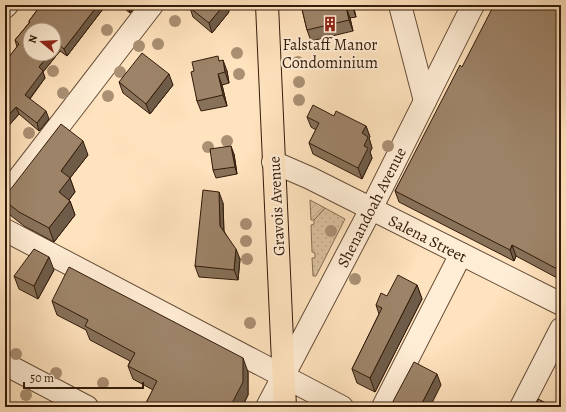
<svg xmlns="http://www.w3.org/2000/svg" width="566" height="412" font-family="Alegreya,serif">
	<defs>
		<pattern id="grass-dots" width="8" height="8" patternUnits="userSpaceOnUse"><rect width="8" height="8" fill="#dcc19f"/><path d="M2 2h.1M6 6h.1" fill="none" stroke="#bda588" stroke-width="1.8" stroke-linecap="round"/></pattern>
		<pattern id="garden-furrows" width="10" height="10" patternUnits="userSpaceOnUse"><rect width="10" height="10" fill="#dcc19f"/><path d="M-1 1l2-2M0 10L10 0M9 11l2-2" fill="none" stroke="#bda588"/></pattern>
	</defs>
	<rect width="100%" height="100%" fill="#ffe3be"/>
	<filter id="stains"><feTurbulence type="fractalNoise" baseFrequency=".005" numOctaves="4"/><feColorMatrix values="0 0 0 0 .2 0 0 0 0 .09 0 0 0 0 .02 0 0 0 .5 -.17"/></filter>
	<radialGradient id="worn" r=".72"><stop offset=".6" stop-color="#630" stop-opacity="0"/><stop offset="1" stop-color="#630" stop-opacity=".3"/></radialGradient>
	<path fill="url(#grass-dots)" stroke="#886e54" d="M325,208l20,11 -29,57h-3l-1,-18h3v-5l-3,-1 -1,-27 3,-1v-4z"/>
	<path fill="url(#garden-furrows)" stroke="#886e54" d="M310,200l15,8 -11,12h-3z"/>
	<g fill="none" stroke-linecap="round" stroke-linejoin="round">
		<g stroke="#664d37" stroke-width="24">
			<g id="minor">
				<path d="M400,5l25,96"/>
				<path d="M5,7l2,-2"/>
				<path d="M273,162l37,16 251,126"/>
				<path d="M5,196l147,-191"/>
				<path d="M5,230l337,177"/>
				<path d="M5,364l82,43"/>
				<path d="M267,407l104,-198 102,-204"/>
				<path d="M383,407l78,-153"/>
				<path d="M521,407l40,-78"/>
			</g>
		</g>
		<g stroke="#331b0a" stroke-width="24">
			<path id="major" d="M267,5l18,402"/>
		</g>
		<use href="#minor" stroke="#ffedd5" stroke-width="22"/>
		<use href="#major" stroke="#ffe3be" stroke-width="22"/>
	</g>
	<g fill="#ab9074">
		<circle cx="175" cy="21" r="6"/>
		<circle cx="107" cy="30" r="6"/>
		<circle cx="158" cy="44" r="6"/>
		<circle cx="139" cy="46" r="6"/>
		<circle cx="237" cy="53" r="6"/>
		<circle cx="298" cy="62" r="6"/>
		<circle cx="53" cy="71" r="6"/>
		<circle cx="120" cy="72" r="6"/>
		<circle cx="239" cy="74" r="6"/>
		<circle cx="299" cy="82" r="6"/>
		<circle cx="63" cy="93" r="6"/>
		<circle cx="108" cy="96" r="6"/>
		<circle cx="299" cy="100" r="6"/>
		<circle cx="29" cy="133" r="6"/>
		<circle cx="227" cy="141" r="6"/>
		<circle cx="388" cy="146" r="6"/>
		<circle cx="208" cy="147" r="6"/>
		<circle cx="246" cy="224" r="6"/>
		<circle cx="331" cy="231" r="6"/>
		<circle cx="246" cy="241" r="6"/>
		<circle cx="247" cy="259" r="6"/>
		<circle cx="355" cy="279" r="6"/>
		<circle cx="250" cy="323" r="6"/>
		<circle cx="16" cy="354" r="6"/>
		<circle cx="56" cy="373" r="6"/>
		<circle cx="103" cy="383" r="6"/>
		<circle cx="26" cy="395" r="6"/>
	</g>
	<g fill="#877159" stroke="#331b0a">
		<path d="M41,5h65l-39,51 -7,-5 -17,21 2,6 -15,21 19,20 -10,12 -20,-17 -14,16v-68l12,-15 -2,-7 14,-17v-2z"/>
		<path d="M120,5h16l-6,8z"/>
		<path d="M301,5h52l3,12 -6,1 3,13 -42,10 -4,-11z"/>
		<path d="M561,5v275l-45,-24 -2,5 -115,-59 -4,-11 67,-124z"/>
		<path d="M190,8l39,4 -17,21 -19,-16z"/>
		<path d="M219,60l8,11 2,12 -7,2 5,21 -26,5 -4,-10 -3,-30z"/>
		<path d="M119,82l54,3 -23,29 -27,-21z"/>
		<path d="M334,116l32,10 4,11 -1,1 3,10 -2,4 2,6 -10,21 -49,-25 -4,-11 7,-13 -5,-3 -4,-10z"/>
		<path d="M234,154l3,20 -21,4 -3,-8z"/>
		<path d="M88,155l-18,23 5,14 -6,8 1,1 5,14 -21,27 -30,-16 -19,-15v-17z"/>
		<path d="M223,203l1,28 16,28 -2,21 -39,-3 -4,-11z"/>
		<path d="M54,270l-16,29 -19,-10 -5,-13z"/>
		<path d="M417,285l5,14 -47,93 -18,-9 -5,-14 27,-55 -3,-9 11,-9z"/>
		<path d="M52,301l196,71v23l-6,12h-95l-1,-4 7,-13 -20,-11 -5,-13 2,-5 -40,-21 -4,-10 -29,-15z"/>
	</g>
	<g fill="#6e5c49" stroke="#331b0a">
		<path d="M98,5h8l-39,51 -3,-7z"/>
		<path d="M128,5h8l-6,8z"/>
		<path d="M224,5h5v7l-17,21 -3,-10z"/>
		<path d="M352,5h1l3,12z"/>
		<path d="M346,7l4,11 3,13 -4,-11z"/>
		<path d="M58,44l2,7 -17,21 2,6 -18,24 -2,-7 14,-28 10,-13h5v-6z"/>
		<path d="M223,60l4,11 2,12 -4,-11z"/>
		<path d="M169,74l4,11 -23,29 -4,-10z"/>
		<path d="M218,74l4,11 5,21 -4,-11z"/>
		<path d="M16,107l3,7 -14,16v-11z"/>
		<path d="M46,111l3,8 -10,12 -2,-8z"/>
		<path d="M366,126l4,11 -1,1 3,10 -2,4 2,6 -10,21 -4,-11 6,-22 -2,-13z"/>
		<path d="M83,141l5,14 -18,23 5,14 -11,14 -5,-14 2,-21z"/>
		<path d="M231,146l3,8 3,20 -2,-7z"/>
		<path d="M219,192l4,11 1,34 -4,-11z"/>
		<path d="M70,201l5,14 -21,27 -5,-14z"/>
		<path d="M512,245l4,11 -2,5 -4,-11z"/>
		<path d="M236,249l4,10 -2,21 -4,-10z"/>
		<path d="M49,257l5,13 -16,29 -4,-13z"/>
		<path d="M417,285l5,14 -47,93 -5,-14z"/>
		<path d="M243,358l5,14v23l-6,12h-12z"/>
		<path d="M437,374l4,11 -11,22h-8l-1,-2z"/>
	</g>
	<g fill="#9d8368" stroke="#331b0a">
		<path d="M41,5h57l-34,44 -6,-5 -4,4v-18h-24v24h19l-10,13 4,4 -18,24 21,16 -9,12 -21,-16 -11,12v-57l14,-18 -4,-4 15,-18 -1,-1z"/>
		<path d="M192,5h32l-15,18 -19,-15z"/>
		<path d="M301,5h51v1l-6,1 3,13 -42,10z"/>
		<path d="M494,5h67v266l-49,-26 -2,5 -115,-59 65,-126 2,2z"/>
		<path d="M142,53l27,21 -23,30 -27,-22z"/>
		<path d="M218,56l1,5 4,-1 2,12 -7,2 5,21 -26,6 -6,-29 3,-1 -2,-9z"/>
		<path d="M313,105l21,11 2,-5 30,15 -4,7 6,4 -4,9 4,2 -10,20 -49,-25 10,-20 -12,-6z"/>
		<path d="M61,124l22,17 -22,30 9,7 -11,14 11,9 -21,27 -30,-16 -14,-11v-7l5,-4z"/>
		<path d="M231,146l4,21 -22,3 -3,-21z"/>
		<path d="M203,190l16,2 1,34 16,23 -2,21 -39,-4z"/>
		<path d="M34,249l15,8 -15,29 -20,-10z"/>
		<path d="M69,267l174,91v24l-13,25h-77l-7,-4 11,-22 -29,-15 7,-13 -50,-27 3,-6 -36,-19z"/>
		<path d="M398,275l19,10 -47,93 -18,-9 30,-61 -6,-3 5,-12 6,3z"/>
		<path d="M414,362l23,12 -16,31 3,1v1h-34z"/>
		<path d="M538,399l16,8h-20z"/>
		<path d="M327,404l7,3h-8z"/>
	</g>
	<defs>
		<g id="building-bare" transform="scale(1.2)"><path d="M-4-6H4V6H1V3H-1V6H-4ZM-2.5-4.3h1.7v1.8h-1.7ZM.8-4.3h1.7v1.8H.8ZM-2.5-1h1.7V.8h-1.7ZM.8-1h1.7V.8H.8Z" fill="#8f2418" stroke="#ffedd5" stroke-width="2.5" paint-order="stroke"/></g>
	</defs>
	<g fill-rule="evenodd">
		<use href="#building-bare" x="330" y="24"/>
	</g>
	<g text-anchor="middle" stroke-width="4" stroke-linejoin="round" paint-order="stroke">
		<g font-size="16" fill="#331b0a" stroke="#ffedd5">
			<text x="330" y="50">Falstaff Manor<tspan x="330" dy="18">Condominium</tspan></text>
		</g>
		<g font-size="16" fill="#331b0a" stroke="#ffedd5">
			<text transform="translate(276 206) rotate(-93)" y="6">Gravois Avenue</text>
			<text transform="translate(371 207) rotate(-63)" y="6">Shenandoah Avenue</text>
			<text transform="translate(428 238) rotate(27)" y="6">Salena Street</text>
		</g>
	</g>
	<rect width="566" height="412" fill="none" stroke="#ffe3be" stroke-width="20"/>
	<rect x="6" y="6" width="554" height="400" fill="none" stroke="#331b0a" stroke-width="2"/>
	<rect x="10" y="10" width="546" height="392" fill="none" stroke="#331b0a"/>
	<g transform="translate(42 42) rotate(288)"><circle r="19" fill="#ffedd5" stroke="#ad9984"/>
	<path d="M0-3L7 15L0 10L-7 15Z" fill="#8f2418"/>
	<text y="-6" font-size="11" font-weight="bold" text-anchor="middle" fill="#331b0a">N</text>
	</g>
	<path d="M24 382v6h119v-6" fill="none" stroke="#331b0a" stroke-width="2"/>
	<text x="30" y="382" font-size="12" fill="#331b0a" stroke="#ffedd5" stroke-width="3" paint-order="stroke">50 m</text>
	<rect width="100%" height="100%" filter="url(#stains)"/>
	<rect width="100%" height="100%" fill="url(#worn)"/>
</svg>
